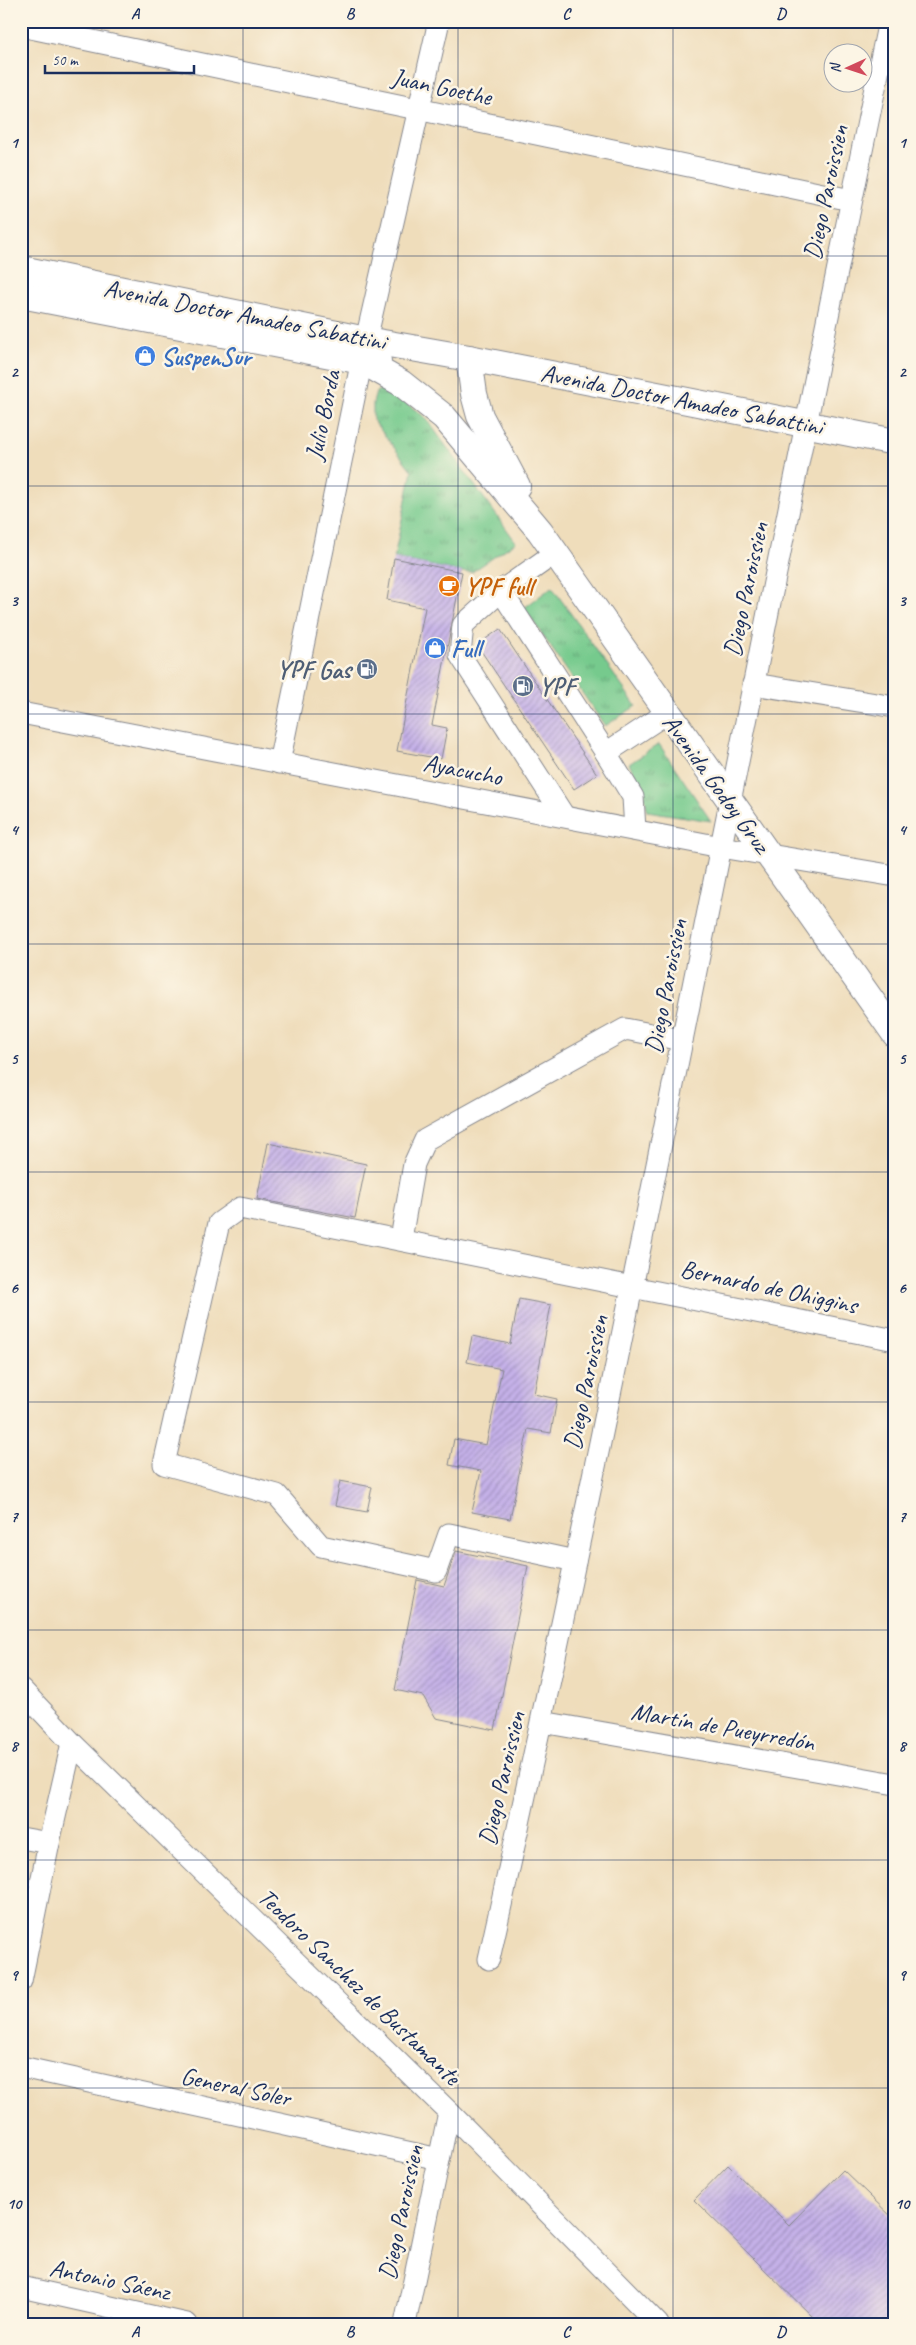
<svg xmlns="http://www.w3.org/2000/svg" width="916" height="2345" font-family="Caveat,sans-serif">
	<defs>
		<pattern id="grass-tufts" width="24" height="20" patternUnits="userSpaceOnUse" patternTransform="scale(1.25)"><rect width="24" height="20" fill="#76ca8d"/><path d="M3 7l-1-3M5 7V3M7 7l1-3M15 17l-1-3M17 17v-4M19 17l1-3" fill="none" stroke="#60a476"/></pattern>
		<pattern id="building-hatch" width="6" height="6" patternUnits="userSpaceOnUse" patternTransform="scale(1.25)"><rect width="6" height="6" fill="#c5b1e8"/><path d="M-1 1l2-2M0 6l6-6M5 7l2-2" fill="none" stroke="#9f90bf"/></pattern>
	</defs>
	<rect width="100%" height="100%" fill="#fcf5e5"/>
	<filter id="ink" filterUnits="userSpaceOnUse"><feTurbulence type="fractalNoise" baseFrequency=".02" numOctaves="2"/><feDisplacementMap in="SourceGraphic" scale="10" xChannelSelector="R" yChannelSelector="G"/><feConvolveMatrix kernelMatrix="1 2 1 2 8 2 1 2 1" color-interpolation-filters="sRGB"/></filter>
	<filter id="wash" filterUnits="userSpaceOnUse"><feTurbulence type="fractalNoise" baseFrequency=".0096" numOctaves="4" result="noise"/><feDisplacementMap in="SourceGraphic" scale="20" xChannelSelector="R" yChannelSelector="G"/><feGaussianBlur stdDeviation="1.12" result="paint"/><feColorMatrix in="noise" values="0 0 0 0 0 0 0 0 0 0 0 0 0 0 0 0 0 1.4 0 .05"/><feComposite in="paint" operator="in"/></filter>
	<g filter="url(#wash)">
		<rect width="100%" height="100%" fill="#efddbb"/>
		<g fill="url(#grass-tufts)" stroke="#487c76">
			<path d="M384,387l41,30 91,125 -44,30h-10l-68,-14 18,-87 -39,-51v-17l3,-11z"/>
			<path d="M552,587l84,119 -31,20 -81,-118z"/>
			<path d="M659,744l52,77 -64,-10 -3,-21 -15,-26z"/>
		</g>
		<g id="blocks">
			<g fill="url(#building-hatch)">
				<path d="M394,558l68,14 -30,153 15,3 -6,31 -44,-8 28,-143 -38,-8z"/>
				<path d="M500,629l97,145 -23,15 -97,-144z"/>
				<path d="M268,1143l98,21 -11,54 -98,-19z"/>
				<path d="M519,1299l32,6 -17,89 23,5 -6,34 -23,-4 -18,90 -38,-7 9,-41 -32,-6 5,-26 32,6 16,-76 -35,-7 5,-26 38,8z"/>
				<path d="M340,1481l32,6 -5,25 -32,-6z"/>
				<path d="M456,1551l72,15 -33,164 -59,-12 -13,-22 -28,-6 22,-110 27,6z"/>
				<path d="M728,2165l61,60 54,-55 52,50v93l-11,11h-64l-126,-124z"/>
			</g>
		</g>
	</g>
	<g filter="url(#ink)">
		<use href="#blocks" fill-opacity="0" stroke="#85868c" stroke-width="1"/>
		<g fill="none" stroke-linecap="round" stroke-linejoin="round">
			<g stroke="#85868c" stroke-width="23">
				<g id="minor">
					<path d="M21,26l830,174"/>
					<path d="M555,553l-54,38 105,162 61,-40"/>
					<path d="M501,591l-38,34 -3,30 104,161"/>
					<path d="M753,684l142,23"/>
					<path d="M21,713l700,134 174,29"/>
					<path d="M606,753l27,44 2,33"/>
					<path d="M279,763l87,-423 73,-319"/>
					<path d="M401,1239l13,-75 11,-24 200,-111 57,11"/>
					<path d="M575,1561l-126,-27 -13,37 -115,-25 -44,-51 -113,-31 55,-241 21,-15 655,132"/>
					<path d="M21,1689l51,54 377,369 209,212"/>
					<path d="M542,1722l353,62"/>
					<path d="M21,1838l28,5"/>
					<path d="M489,1959c144,-643 264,-1292 400,-1938"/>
					<path d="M21,1981l28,-138 23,-100"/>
					<path d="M21,2067l418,92"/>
					<path d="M21,2287l166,37"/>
					<path d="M405,2324l44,-212"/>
				</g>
			</g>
			<g stroke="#85868c" stroke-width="28">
				<g id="major">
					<path d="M21,269l345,71 103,18 426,84"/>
					<path d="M21,295l341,66h16"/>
					<path d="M469,358l5,36 6,22 37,70"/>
					<path d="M362,361l39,22 43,34 96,114 355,503"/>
				</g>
			</g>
			<use href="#minor" stroke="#fff" stroke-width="21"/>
			<use href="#major" stroke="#fff" stroke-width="26"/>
		</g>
	</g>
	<path fill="none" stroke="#1b2f5e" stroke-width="1" stroke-opacity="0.55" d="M243,21v2303M458,21v2303M673,21v2303M21,256h874M21,486h874M21,714h874M21,944h874M21,1172h874M21,1402h874M21,1630h874M21,1860h874M21,2088h874"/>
	<defs>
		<g id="shop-disc" transform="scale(1.125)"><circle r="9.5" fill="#3f7fe0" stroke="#fcf5e5"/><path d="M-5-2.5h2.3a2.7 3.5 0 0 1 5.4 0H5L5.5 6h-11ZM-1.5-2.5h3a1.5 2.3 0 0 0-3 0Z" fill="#fff"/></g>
		<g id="cafe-disc" transform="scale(1.125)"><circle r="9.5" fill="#e8710a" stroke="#fcf5e5"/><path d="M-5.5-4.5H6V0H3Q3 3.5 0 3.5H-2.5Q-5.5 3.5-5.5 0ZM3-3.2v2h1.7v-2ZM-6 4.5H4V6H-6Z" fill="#fff"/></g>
		<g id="fuel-disc" transform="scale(1.125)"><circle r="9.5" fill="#5c6f8a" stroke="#fcf5e5"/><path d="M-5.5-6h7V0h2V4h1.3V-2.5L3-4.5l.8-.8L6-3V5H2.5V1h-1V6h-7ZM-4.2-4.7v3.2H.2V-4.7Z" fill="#fff"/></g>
	</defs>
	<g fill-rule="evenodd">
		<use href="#shop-disc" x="145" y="356"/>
		<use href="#cafe-disc" x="449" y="586"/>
		<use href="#shop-disc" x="435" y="648"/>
		<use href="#fuel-disc" x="367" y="669"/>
		<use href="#fuel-disc" x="523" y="686"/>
	</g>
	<g text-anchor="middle" stroke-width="5" stroke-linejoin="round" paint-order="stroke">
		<g font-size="25" fill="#1b2f5e" stroke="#fcf5e5">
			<text transform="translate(442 86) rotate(12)" y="9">Juan Goethe</text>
			<text transform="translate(825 192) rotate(-78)" y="9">Diego Paroissien</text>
			<text transform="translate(245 314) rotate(11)" y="9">Avenida Doctor Amadeo Sabattini</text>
			<text transform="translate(682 399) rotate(11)" y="9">Avenida Doctor Amadeo Sabattini</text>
			<text transform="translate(322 415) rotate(-78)" y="9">Julio Borda</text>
			<text transform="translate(745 589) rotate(-78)" y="9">Diego Paroissien</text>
			<text transform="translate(463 769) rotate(11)" y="9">Ayacucho</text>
			<text transform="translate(717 783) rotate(54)" y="9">Avenida Godoy Gruz</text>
			<text transform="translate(665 986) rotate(-79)" y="9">Diego Paroissien</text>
			<text transform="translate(769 1286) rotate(12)" y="9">Bernardo de Ohiggins</text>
			<text transform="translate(585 1382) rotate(-78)" y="9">Diego Paroissien</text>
			<text transform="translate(723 1726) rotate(10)" y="9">Martín de Pueyrredón</text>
			<text transform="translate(501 1778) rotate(-77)" y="9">Diego Paroissien</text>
			<text transform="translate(360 1986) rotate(44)" y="9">Teodoro Sanchez de Bustamante</text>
			<text transform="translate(236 2086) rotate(12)" y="9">General Soler</text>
			<text transform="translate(400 2212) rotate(-78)" y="9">Diego Paroissien</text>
			<text transform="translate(110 2279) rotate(12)" y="9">Antonio Sáenz</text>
		</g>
		<g font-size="25" font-weight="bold" fill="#366cbe" stroke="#fcf5e5" text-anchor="start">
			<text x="161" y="365">SuspenSur</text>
			<text x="451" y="657">Full</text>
		</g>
		<g font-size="25" font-weight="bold" fill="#c56008" stroke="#fcf5e5" text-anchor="start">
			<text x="465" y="595">YPF full</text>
		</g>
		<g font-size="25" font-weight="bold" fill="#4e5e75" stroke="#fcf5e5" text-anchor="end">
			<text x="351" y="678">YPF Gas</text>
			<text x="539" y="695" text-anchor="start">YPF</text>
		</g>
	</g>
	<rect width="916" height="2345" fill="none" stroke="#fcf5e5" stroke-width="55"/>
	<g transform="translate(848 68) rotate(267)"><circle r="24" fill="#fcf5e5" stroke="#a2a6af"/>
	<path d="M0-4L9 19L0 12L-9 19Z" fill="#d1495b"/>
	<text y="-8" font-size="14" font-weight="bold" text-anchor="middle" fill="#1b2f5e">N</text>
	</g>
	<path d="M45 65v8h149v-8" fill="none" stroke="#1b2f5e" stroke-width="2.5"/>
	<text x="52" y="65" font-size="15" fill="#1b2f5e" stroke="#fcf5e5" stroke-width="4" paint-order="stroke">50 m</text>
	<rect x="28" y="28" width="860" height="2290" fill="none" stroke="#1b2f5e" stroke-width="2"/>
	<g font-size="16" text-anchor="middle" font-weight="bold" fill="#1b2f5e">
		<text x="135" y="19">A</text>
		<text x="350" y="19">B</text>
		<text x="566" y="19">C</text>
		<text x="781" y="19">D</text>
		<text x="14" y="148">1</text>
		<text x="902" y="148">1</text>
		<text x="14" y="377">2</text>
		<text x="902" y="377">2</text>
		<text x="14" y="606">3</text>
		<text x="902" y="606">3</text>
		<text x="14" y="835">4</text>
		<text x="902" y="835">4</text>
		<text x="14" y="1064">5</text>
		<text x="902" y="1064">5</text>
		<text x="14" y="1293">6</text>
		<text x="902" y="1293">6</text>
		<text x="14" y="1522">7</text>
		<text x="902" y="1522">7</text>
		<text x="14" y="1751">8</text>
		<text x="902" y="1751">8</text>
		<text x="14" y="1980">9</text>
		<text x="902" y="1980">9</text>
		<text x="14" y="2209">10</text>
		<text x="902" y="2209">10</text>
		<text x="135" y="2337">A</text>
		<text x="350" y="2337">B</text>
		<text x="566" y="2337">C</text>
		<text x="781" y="2337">D</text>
	</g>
</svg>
